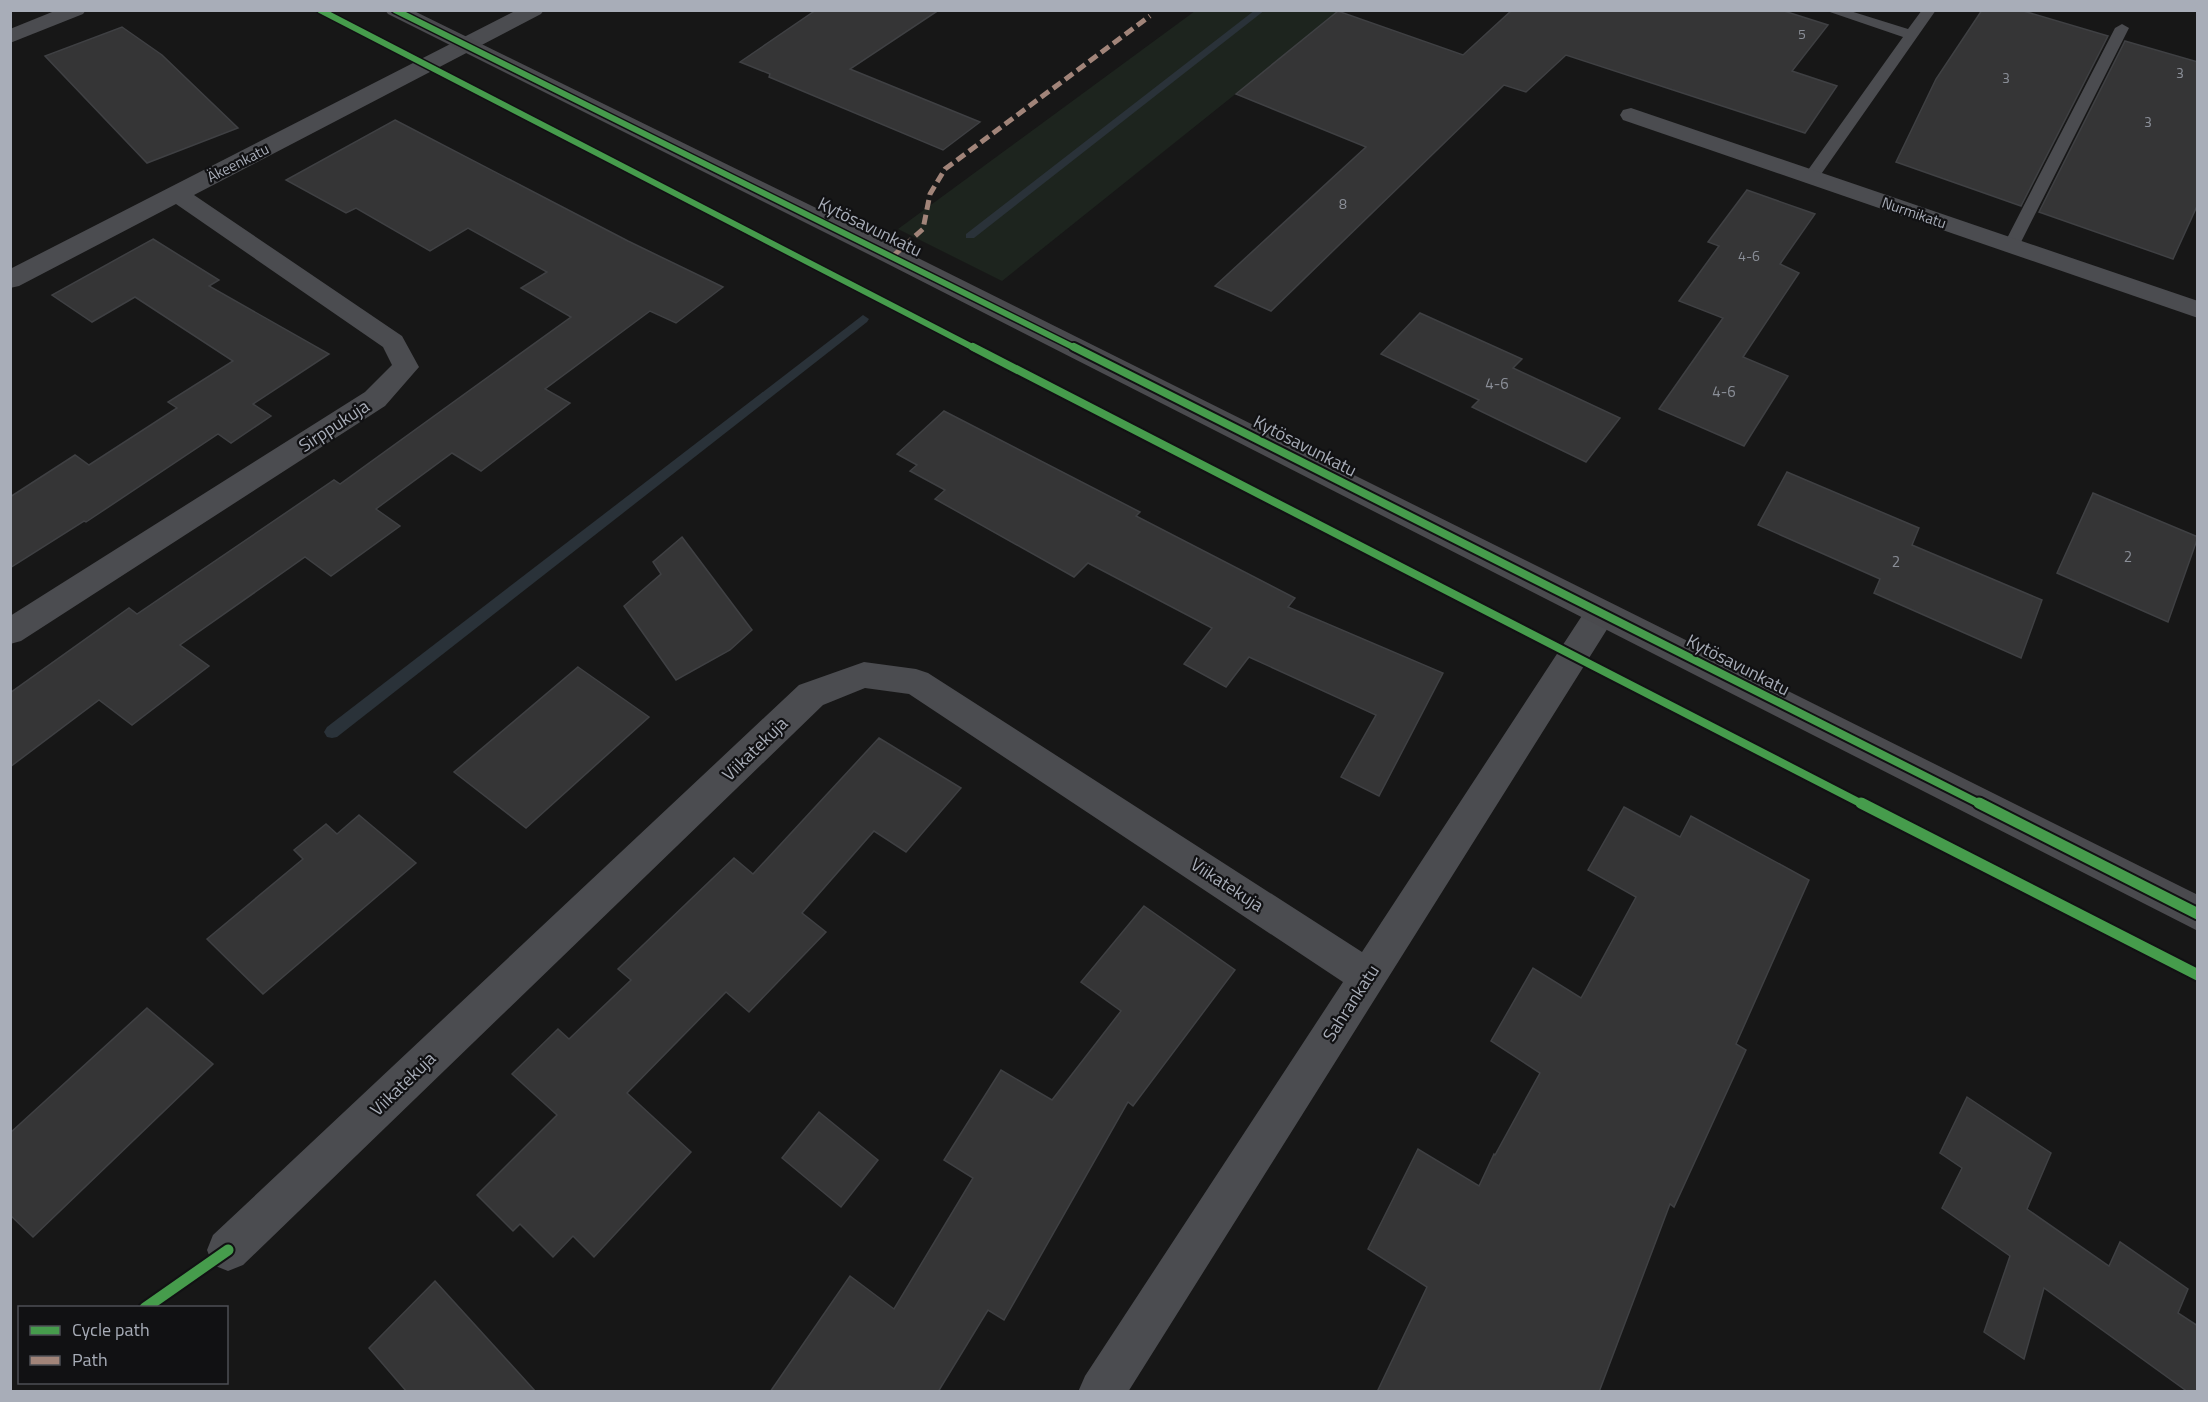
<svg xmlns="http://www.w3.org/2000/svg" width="2208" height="1402" font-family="'Titillium Web',sans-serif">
	<rect width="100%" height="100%" fill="#171717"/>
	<path fill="#1d241e" d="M1195,11h144l-337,270 -104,-52z"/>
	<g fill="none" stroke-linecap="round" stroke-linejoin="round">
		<g fill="#2a3239" fill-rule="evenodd">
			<path d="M1255,10h10l-291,228h-8v-4z"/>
			<path d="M863,315l6,4 -2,3 -530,415 -5,1 -5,-1 -3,-5 3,-5z"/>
		</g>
	</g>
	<g fill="#353536" stroke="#3f4043" stroke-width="1.5">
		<path d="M816,10h123l-89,59 130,53 -37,28 -174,-73 1,-3 -30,-12z"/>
		<path d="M1512,10h269l47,15 -36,46 45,15 -32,47 -239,-78 -40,37 -22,-7 -233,226 -56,-25 151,-139 -130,-53 102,-83 125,44z"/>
		<path d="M1982,10h38l88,26 -87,170 -125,-44 40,-83z"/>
		<path d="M122,27l40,28 76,73 -91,35 -102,-107z"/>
		<path d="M2125,41l73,21v142l-25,55 -134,-47z"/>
		<path d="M395,120l233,121 95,46 -47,36 -26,-12 -105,78 25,14 -89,68 -29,-18 -76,56 24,17 -69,50 -26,-19 -125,88 29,21 -77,59 -33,-25 -89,67v-74l119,-85 8,6 197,-134 6,4 231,-167 -50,-29 26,-16 -79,-44 -38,23 -74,-43 -10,5 -60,-33z"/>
		<path d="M1747,190l68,24 -35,50 19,9 -56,84 45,19 -44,70 -85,-37 64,-91 -44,-17 40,-55 -11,-4z"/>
		<path d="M153,239l66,41 -10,6 120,68 -76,50 18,12 -40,27 -13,-9 -132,88 -2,-1 -74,47v-71l65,-42 14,10 88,-57 -9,-6 65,-41 -98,-64 -43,25 -40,-27z"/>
		<path d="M1420,313l102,46 -9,9 107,50 -34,44 -114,-55 7,-7 -98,-46z"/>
		<path d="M944,411l196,101 -4,4 159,82 -7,9 155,66 -64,123 -38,-19 35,-62 -127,-58 -23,30 -42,-23 28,-36 -124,-65 -14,14 -139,-78 10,-9 -35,-19 7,-6 -20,-11z"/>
		<path d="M1787,472l132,56 -7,17 130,55 -21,58 -147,-65 6,-14 -122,-54z"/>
		<path d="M2093,493l105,44 -30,85 -111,-49z"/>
		<path d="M682,537l70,93 -22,20 -54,30 -52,-74 37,-32 -8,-12z"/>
		<path d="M578,667l71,50 -123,111 -72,-56z"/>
		<path d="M879,738l82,50 -55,64 -32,-21 -72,82 24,19 -77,80 -23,-20 -99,101 64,59 -97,105 -21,-21 -20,21 -33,-33 -7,7 -36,-36 80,-80 -45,-41 46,-45 11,10 62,-59 -13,-11 116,-111 19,16z"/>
		<path d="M1624,807l56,30 11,-21 118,64 -73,164 10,6 -72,157 -4,-3 -71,188h-222l50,-105 -59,-38 50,-100 61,37 15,-32 1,1 45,-82 -49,-32 42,-73 48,30 55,-101 -48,-27z"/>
		<path d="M359,815l57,48 -153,131 -56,-55 96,-80 -9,-9 32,-26 11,10z"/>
		<path d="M1144,906l91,64 -102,136 -5,-4 -124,218 -16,-10 -50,82h-168l80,-116 44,33 79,-131 -29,-18 57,-90 51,30 69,-89 -40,-29z"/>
		<path d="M147,1008l66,56 -180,173 -23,-22v-82z"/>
		<path d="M1967,1097l84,56 -24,56 82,57 11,-24 68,47 -10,24 20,13v66h-10l-144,-104 -20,71 -40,-27 26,-76 -68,-48 20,-40 -22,-15z"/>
		<path d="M819,1112l59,48 -37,47 -59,-49z"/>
		<path d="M435,1281l101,111h-129l-38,-44z"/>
	</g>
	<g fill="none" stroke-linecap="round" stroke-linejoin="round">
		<g fill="#4b4c50" fill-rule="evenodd">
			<path d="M1824,10h23l61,19 14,-19h14l-119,170 -6,2 -8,-5 100,-140z"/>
			<path d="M2122,24l7,4 -110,218 -2,4h-12l-2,-4 112,-218z"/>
		</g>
		<g fill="#4b4c50" fill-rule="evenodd">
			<path d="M57,10h29l-3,4 -73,29v-14z"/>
			<path d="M517,10h27l-3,4 -347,181 208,141 17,31 -34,39 -364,235 -11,3v-28l355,-224 27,-27 -9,-18 -207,-143 -157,82 -9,2v-19z"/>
			<path d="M1631,108l567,193v17l-575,-198 -3,-5 3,-5z"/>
			<path d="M1600,602l11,3 5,9 -5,9 -483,769h-50l7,-16 258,-394 -434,-288 -44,-6 -42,17 -580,560 -15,6 -15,-6 -6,-15 6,-15 586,-550 65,-23 52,7 12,4 434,279 227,-347z"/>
		</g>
		<path fill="#4a4a4e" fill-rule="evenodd" d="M385,10h27l490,240 1296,645v36l-1314,-669 -496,-248z"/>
		<path stroke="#a18479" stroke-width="5" stroke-dasharray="10 5" stroke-linecap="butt" d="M893,256l30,-27 7,-35 15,-25 205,-153"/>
		<g stroke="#111113" stroke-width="9">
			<g id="cycleway-far2">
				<path d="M320,10l656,339"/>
				<path d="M395,10l682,339"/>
			</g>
		</g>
		<g stroke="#111113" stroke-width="12">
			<g id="cycleway-far1">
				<path d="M973,347l891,458"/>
				<path d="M1074,347l908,458"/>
			</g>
		</g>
		<g stroke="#111113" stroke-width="15">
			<g id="cycleway">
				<path d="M1861,803l337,172"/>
				<path d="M1979,803l219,111"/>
				<path d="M145,1308l83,-58"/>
			</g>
		</g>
		<use href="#cycleway-far2" stroke="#469c4c" stroke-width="6"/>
		<use href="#cycleway-far1" stroke="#469c4c" stroke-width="8"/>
		<use href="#cycleway" stroke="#469c4c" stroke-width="11"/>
	</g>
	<g text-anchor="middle" stroke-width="4.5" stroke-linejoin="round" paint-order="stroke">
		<g font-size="14" fill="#8b8f98">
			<text x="1802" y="39">5</text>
			<text x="2180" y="78">3</text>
			<text x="2006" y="83">3</text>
			<text x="2148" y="127">3</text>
			<text x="1343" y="209">8</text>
			<text x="1749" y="261">4-6</text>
		</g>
		<g font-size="15" fill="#a8adb8" stroke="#111113">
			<text transform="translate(238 163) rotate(-27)" y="5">Äkeenkatu</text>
			<text transform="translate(1914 213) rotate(19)" y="5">Nurmikatu</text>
		</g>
		<g font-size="15" fill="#8b8f98">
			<text x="1497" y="389">4-6</text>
			<text x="1724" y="397">4-6</text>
			<text x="2128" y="562">2</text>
			<text x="1896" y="567">2</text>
		</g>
		<g font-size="18" fill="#a8adb8" stroke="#111113">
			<text transform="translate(870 227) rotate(26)" y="6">Kytösavunkatu</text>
			<text transform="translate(334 426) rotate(-33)" y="6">Sirppukuja</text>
			<text transform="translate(1305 446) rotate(27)" y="6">Kytösavunkatu</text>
			<text transform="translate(1738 665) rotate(27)" y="6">Kytösavunkatu</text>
			<text transform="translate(755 749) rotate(-44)" y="6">Viikatekuja</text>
			<text transform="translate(1227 885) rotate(33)" y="6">Viikatekuja</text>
			<text transform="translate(1351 1003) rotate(-57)" y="6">Sahrankatu</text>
			<text transform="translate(403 1084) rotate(-44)" y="6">Viikatekuja</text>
		</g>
	</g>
	<rect width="2208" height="1402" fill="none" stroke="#a8adb8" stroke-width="24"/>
	<rect x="18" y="1306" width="210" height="78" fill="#111113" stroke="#4d4f55" stroke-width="1.5"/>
	<rect x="30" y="1326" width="30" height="9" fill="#469c4c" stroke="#4d4f55" stroke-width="1.5"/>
	<text x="72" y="1336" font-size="18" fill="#a8adb8">Cycle path</text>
	<rect x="30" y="1356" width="30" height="9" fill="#a18479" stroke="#4d4f55" stroke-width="1.5"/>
	<text x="72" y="1366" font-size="18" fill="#a8adb8">Path</text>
</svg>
